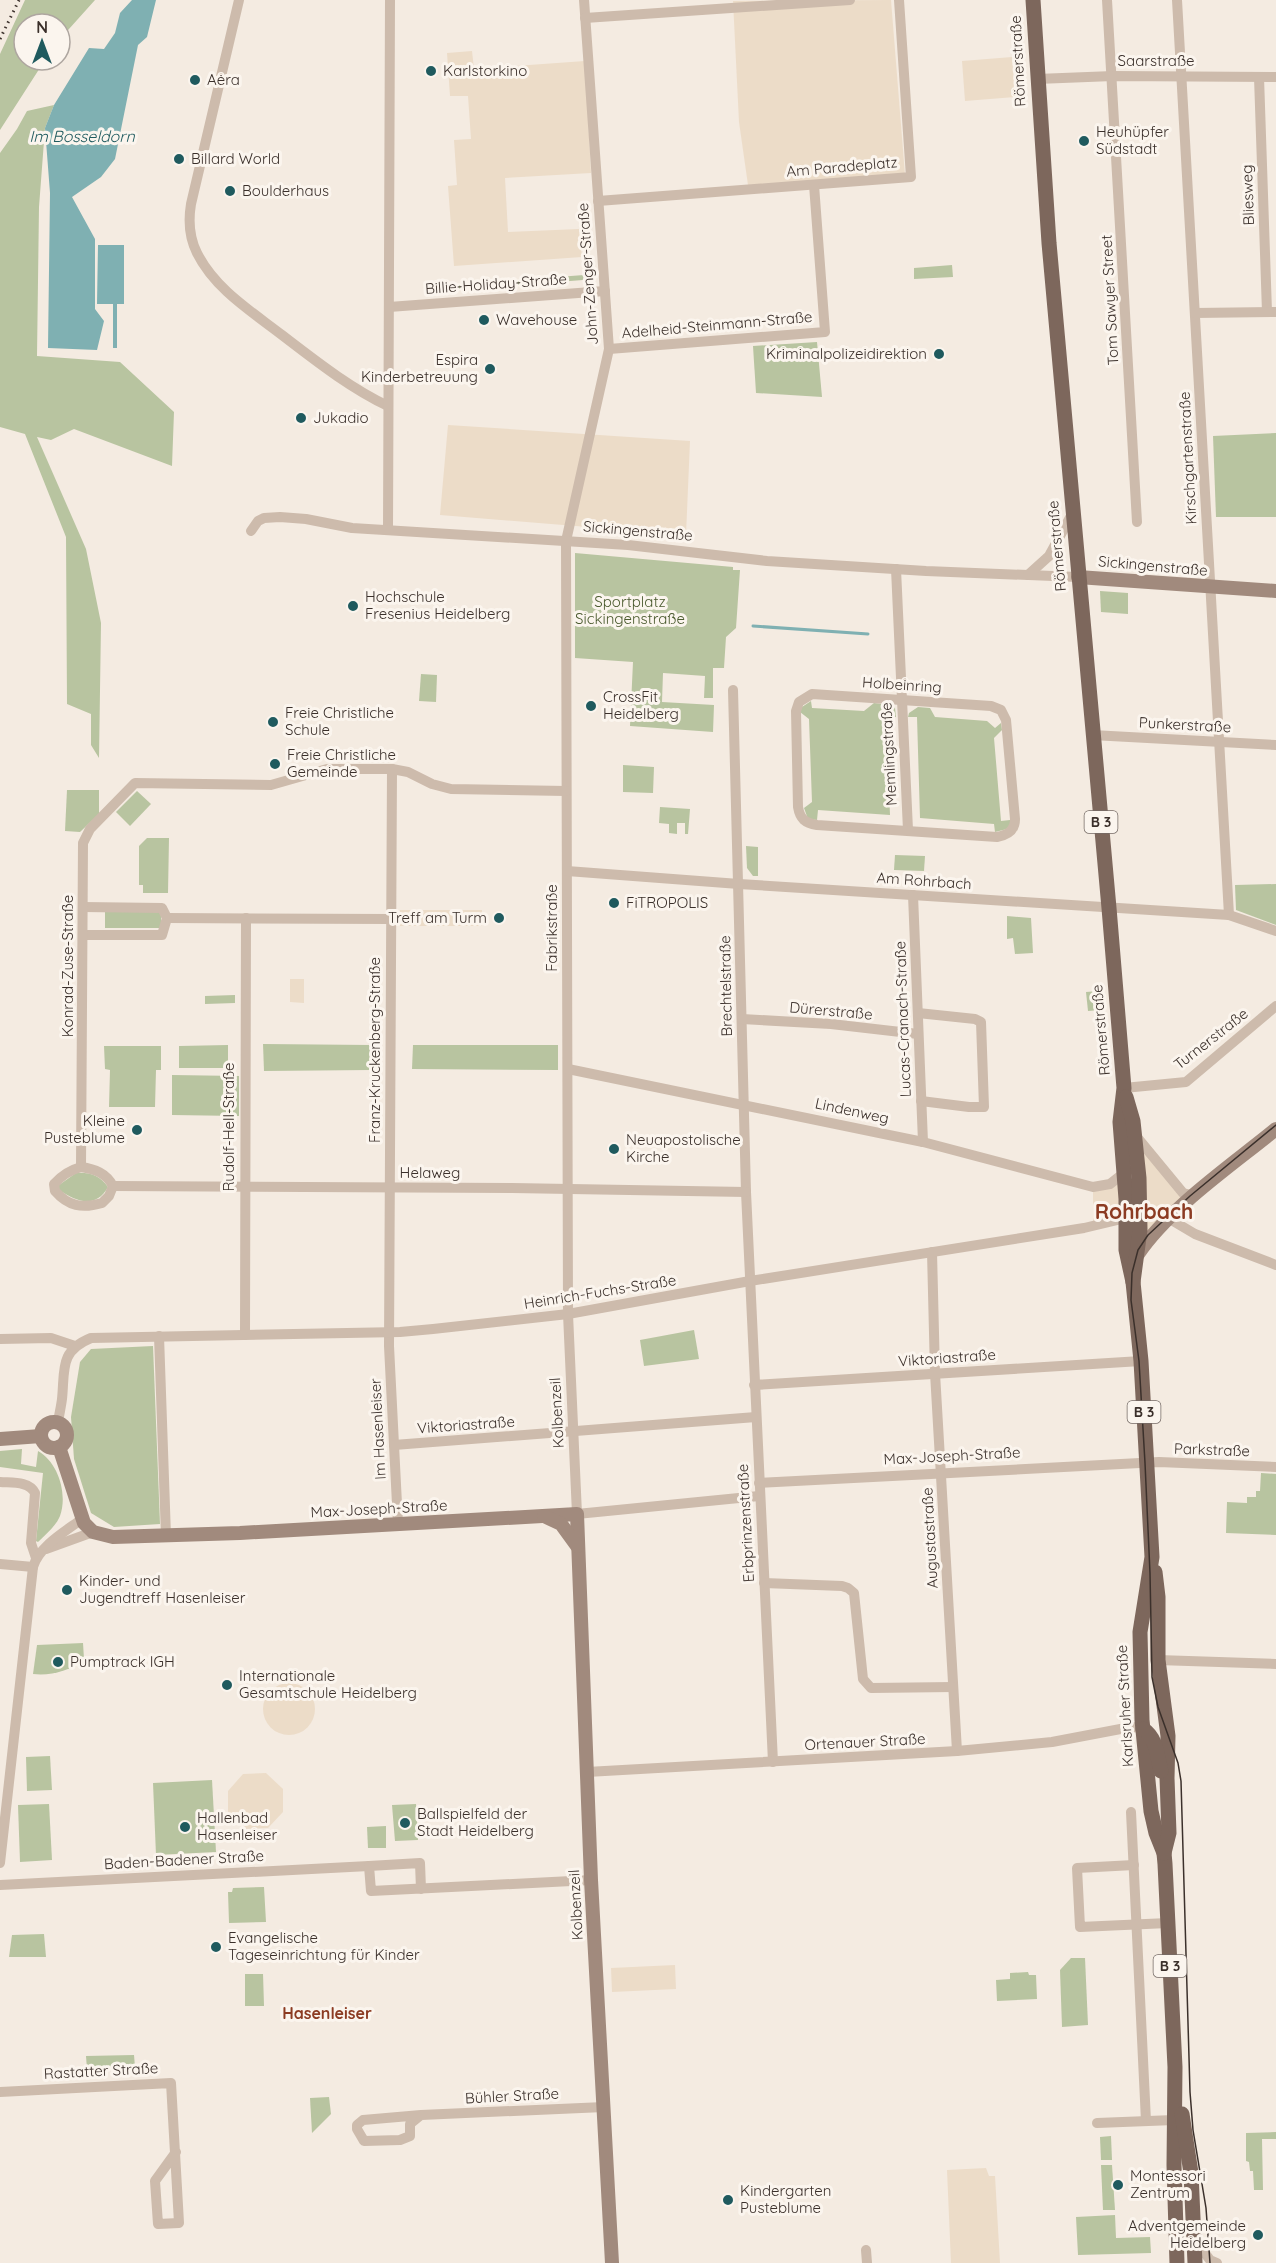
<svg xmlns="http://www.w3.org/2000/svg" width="1276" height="2263" font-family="Quicksand,sans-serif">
	<rect width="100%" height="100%" fill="#f4ebe1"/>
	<g fill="#b8c4a0">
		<path d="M25,0h70l-35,39v-15h-36v36h21l-45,70v-76z"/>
		<path d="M54,105l-9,23 -6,79 -2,149 83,6 54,50 -2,54 -98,-37 -23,11 -14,-3 49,112 15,74 -2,135 -8,-13v-31l-24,-10 -1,-167 -41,-103 -25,-7v-274l17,-24 10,-18z"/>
		<path d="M952,265l1,12 -39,2v-11z"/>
		<path d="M584,275l-1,5 -145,11 -1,-5z"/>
		<path d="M817,342l5,55 -66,-4 -3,-47z"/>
		<path d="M1276,433v84h-60l-3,-81z"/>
		<path d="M575,553l158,14v3h7l-4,58 -10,9 -2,31h-11v30h-9l1,-22 -42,-3 -1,29 52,3 -1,27 -83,-6 3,-64 -58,-4z"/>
		<path d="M1100,591l28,2v21l-27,-2z"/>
		<path d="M421,674l16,1 -1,27 -17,-1z"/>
		<path d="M811,701l1,7 52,3 10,-8 17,2 4,3 1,9 -10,1 4,97 -72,-5 -1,10 -9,-1 -4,-11 8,-6 -3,-83 -9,-7 2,-5z"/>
		<path d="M918,707l12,1 5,9 52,4 8,7 6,-5 1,7 -8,8 7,83 9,-1v5l-3,4 -12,3 -1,-8 -74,-6 -3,-101h-9l1,-4z"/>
		<path d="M623,765l31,2 -1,26 -30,-1z"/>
		<path d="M67,790h32v24l-19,18 -15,-1z"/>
		<path d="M137,791l14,13 -21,22 -14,-14z"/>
		<path d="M660,807l30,2 -2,25h-3v-11h-8v11l-8,-1v-9l-10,-1z"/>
		<path d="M147,838h22l-1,55h-25v-8h-4v-39z"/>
		<path d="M746,846l12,1v29h-5l-6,-8z"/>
		<path d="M895,855l30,1 -1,15 -30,-1z"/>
		<path d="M1276,884v41l-40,-15 -1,-25z"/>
		<rect x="105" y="911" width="56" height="17"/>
		<path d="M1007,916l24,2 2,35 -18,1 -2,-16 -6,1z"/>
		<path d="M1099,991l1,19 -12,1 -2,-19z"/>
		<path d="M235,995v8l-30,1v-8z"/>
		<path d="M263,1044l108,1v25l-107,1z"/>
		<path d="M228,1045v23h-49v-22z"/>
		<path d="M413,1045h145v25l-146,-1z"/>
		<path d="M104,1046h57v24h-5l-1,37h-46l1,-37 -5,-1z"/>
		<path d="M172,1075l67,1v40l-67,-1z"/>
		<path d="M76,1173c14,-1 24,3 32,14 -13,23 -32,14 -49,3v-5z"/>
		<path d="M694,1330l5,29 -55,7 -4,-26z"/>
		<path d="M153,1346l7,178 -46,3 -23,-14 -17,-54 -3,-42 9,-55 11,-13z"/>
		<path d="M22,1449l-1,15 15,3 2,-16c20,11 30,43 22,65 -4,10 -14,18 -22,26l-2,-1 7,-68 -43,-6v-16z"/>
		<path d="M1261,1473l15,1v61l-50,-2 1,-31 20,1v-6h9v-6h4z"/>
		<path d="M83,1643l1,16c-13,12 -34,17 -51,15l4,-29z"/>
		<path d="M50,1756l2,34 -25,1 -1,-34z"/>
		<path d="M212,1780l4,72 -60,3 -3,-72z"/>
		<path d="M49,1804l3,56 -32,2 -2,-57z"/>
		<path d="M416,1804l2,36 -23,1 -3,-36z"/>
		<path d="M386,1826v22h-18l-1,-21z"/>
		<path d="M264,1887l2,35 -37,1 -1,-31h4l1,-4z"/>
		<path d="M44,1934l2,23h-37l3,-22z"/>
		<path d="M1071,1958h14l3,67 -26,2 -2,-57z"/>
		<path d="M1028,1972l1,3h7l1,24 -40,2 -1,-21 14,-1v-6z"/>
		<path d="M245,1974h18l1,32h-19z"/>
		<path d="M134,2055l1,12 -48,2 -1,-13z"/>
		<path d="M329,2097l2,17 -19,19 -2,-35z"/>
		<path d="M1276,2132v7h-14l1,51h-9l-1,-19h-3l-1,-9 -3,-1v-28z"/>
		<path d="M1111,2136l1,24h-11l-1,-23z"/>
		<path d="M1101,2165h11l3,45h-12z"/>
		<path d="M1115,2215l1,23 34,-1 1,16 -73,2 -2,-38z"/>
	</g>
	<g fill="#ecdcc8">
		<path d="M891,0l14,175 -157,10 -9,-63 -6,-121z"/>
		<path d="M472,51l2,18 111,-8 6,112 -86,5 3,54 71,-3 3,28 -128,9 -6,-80 9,-1 -3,-45 17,-1 -3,-43h-18l-3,-43z"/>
		<path d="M1012,57l3,40 -50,4 -3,-40z"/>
		<path d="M448,425l242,16 -4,94 -246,-20z"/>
		<rect x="400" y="910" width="82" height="16"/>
		<path d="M290,979h14v24l-14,-1z"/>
		<path d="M1142,1150l43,47 -34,30 -6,8z"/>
		<path d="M1120,1179l1,37 -28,6v-35z"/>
		<circle cx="289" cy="1709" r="26"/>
		<path d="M266,1773l17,16v23l-15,16 -23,1 -17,-16v-22l15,-17z"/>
		<path d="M675,1965l1,24 -64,3 -1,-24z"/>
		<path d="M986,2168l3,8h6l5,87h-49l-4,-93z"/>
	</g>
	<g fill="#7fb0b2">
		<path d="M132,0h24l-9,37 -9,8 -23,114 -14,18 -29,20 23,42v70l9,12 -7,29 -49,-2 2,-155 -5,-65 9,-23 35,-57 15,1 11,-16 5,-20z"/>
		<path d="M98,245h26v59h-7v44h-4v-44h-16z"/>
	</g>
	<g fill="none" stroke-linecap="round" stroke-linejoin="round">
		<path stroke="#7fb0b2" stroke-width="3" d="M753,626l115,8"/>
		<g stroke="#cdbbac" stroke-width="10">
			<path d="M239,0l-48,204c-3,18 -2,33 6,49 18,36 54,58 85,82 34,26 68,53 106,71"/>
			<path d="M584,0l25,349 -43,192 2,773 9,200 182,-18"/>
			<path d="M1107,0l30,522"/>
			<path d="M1177,0l52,915"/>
			<path d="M585,18l265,-18"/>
			<path d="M1259,77l8,235"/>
			<path d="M1037,79l76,-3 163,1"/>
			<path d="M598,201l313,-24 -12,-177"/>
			<path d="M389,307l216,-16"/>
			<path d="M1195,313l81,-1"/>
			<path d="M609,349l216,-17 -11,-147"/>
			<path d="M388,529l2,-529"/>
			<path d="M251,531l7,-10 6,-3 16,-1 26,2 46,9 276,17 139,16 159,10 152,6"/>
			<path d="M896,569l12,261"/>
			<path d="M1028,575l21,-19 23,-42"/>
			<path d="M733,690l13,502 27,570"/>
			<path d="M812,694l179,12 10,4 5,10 9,99c0,11 -7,16 -18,18l-180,-12c-12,-2 -17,-6 -19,-18l-2,-96 3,-9z"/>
			<path d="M1092,735l184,10"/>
			<path d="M392,769l-3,577 9,178"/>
			<path d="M567,871l172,13 490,31 47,16"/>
			<path d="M913,895l10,247"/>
			<path d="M167,918l224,1"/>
			<path d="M83,935h79l5,-17 -5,-10 -79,-1"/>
			<path d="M918,1013l57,6 6,3 3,85h-15l-48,-6"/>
			<path d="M742,1019l89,5 87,10"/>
			<path d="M568,1069l355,73 170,45 17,-3 14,-11"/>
			<path d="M1124,1088l62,-6 90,-76"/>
			<path d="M1136,1136l47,57 12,3"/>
			<path d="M81,1167l2,-324 7,-14 45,-46 136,2 56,-16h65l16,3 24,12 19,5 115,2"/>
			<path d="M81,1167c14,2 25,6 32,19l-4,10 -7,7c-20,6 -34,3 -47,-12l-1,-7c8,-9 16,-14 27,-17z"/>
			<path d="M113,1186l399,2 234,4"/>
			<path d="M1168,1218l27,16 81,31"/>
			<path d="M932,1252l3,121 22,378"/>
			<path d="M245,1335l1,-417"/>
			<path d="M159,1336l7,200"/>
			<path d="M0,1339l51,-1 24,8"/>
			<path d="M754,1385l387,-24"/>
			<path d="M58,1423c1,-8 3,-16 4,-24 3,-29 -3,-48 29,-61l309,-6 33,-3 135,-15 182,-33 334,-53 42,-10"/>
			<path d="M394,1445l362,-28"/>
			<path d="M0,1482c12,1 29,-1 35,11l-4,50 5,15"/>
			<path d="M759,1483l400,-21 117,5"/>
			<path d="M46,1549l47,-17"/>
			<path d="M0,1564l33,3"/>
			<path d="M764,1583l78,3 6,2 6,5 9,86 8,9 82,-1"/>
			<path d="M1158,1660l118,4"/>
			<path d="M587,1772l370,-21 95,-9 79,-15 12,1"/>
			<path d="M1131,1812l15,309"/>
			<path d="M0,1863l33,-296c6,-21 33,-36 49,-48"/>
			<path d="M1134,1865l-57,3 3,59 88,-4"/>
			<path d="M0,1885l369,-19"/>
			<path d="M421,1889l-1,-26 -51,3 2,25c73,-3 147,-8 220,-11"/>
			<path d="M0,2092l171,-9 8,140 -21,1 -3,-43 21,-29"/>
			<path d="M421,2115l-58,5 -6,5v4l7,12 36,-1 10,-4v-12l11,-9 183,-8"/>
			<path d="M1097,2123l77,-3"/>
			<path d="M1195,2240l15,20 7,3"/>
			<path d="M866,2250l1,13"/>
		</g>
		<g stroke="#a18a7d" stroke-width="14">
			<path d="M1078,577l198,14"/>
			<path d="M1138,1254c31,-46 94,-89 138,-125"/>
			<circle cx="54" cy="1435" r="13"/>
			<path d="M0,1439l41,-3"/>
			<path d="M59,1447l25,76 9,9 20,5 127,-4 337,-19 14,366 21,383"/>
			<path d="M544,1516l17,8 16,22"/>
		</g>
		<g stroke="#7d675c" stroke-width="15">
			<path d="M1033,0l16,243 60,665 15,180 -4,34 6,77v51l7,32"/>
			<path d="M1126,1097l7,24 6,57 1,52 -7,52 8,79 11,196 -12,75 2,88 9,91 5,22 8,20 1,11 10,203 -1,98 3,98"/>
			<path d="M1155,1572l3,25v63l10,76 -1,42 2,55 -5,20"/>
			<path d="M1143,1729c14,9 14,27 18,42"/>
			<path d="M1182,2114l9,59 4,90"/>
		</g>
		<path stroke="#3b302b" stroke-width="1.5" d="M1210,2263l-4,-55 -13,-78 -3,-38 -9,-311 -3,-18 -20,-56 -6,-30 -2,-104 -5,-110 -6,-102 -8,-61 1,-27 6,-23 10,-15 42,-39 86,-71"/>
		<path stroke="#3b302b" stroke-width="3" stroke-dasharray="1.5 4.5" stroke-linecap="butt" d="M0,39l19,-39"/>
	</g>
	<g fill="#1f5a5e" stroke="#fbf5ee" stroke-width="2">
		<circle cx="431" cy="71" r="6"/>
		<circle cx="195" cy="80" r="6"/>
		<circle cx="1084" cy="141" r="6"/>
		<circle cx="179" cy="159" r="6"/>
		<circle cx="230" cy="191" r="6"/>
		<circle cx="484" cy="320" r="6"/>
		<circle cx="939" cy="354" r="6"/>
		<circle cx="490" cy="369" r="6"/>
		<circle cx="301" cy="418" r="6"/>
		<circle cx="353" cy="606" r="6"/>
		<circle cx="591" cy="706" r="6"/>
		<circle cx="273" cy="722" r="6"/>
		<circle cx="275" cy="764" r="6"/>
		<circle cx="614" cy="903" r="6"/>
		<circle cx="499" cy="918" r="6"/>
		<circle cx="137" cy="1130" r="6"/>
		<circle cx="614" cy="1149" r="6"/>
		<circle cx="67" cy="1590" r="6"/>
		<circle cx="58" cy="1662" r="6"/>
		<circle cx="227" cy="1685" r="6"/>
		<circle cx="405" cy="1823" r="6"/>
		<circle cx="185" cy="1827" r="6"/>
		<circle cx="216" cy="1947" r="6"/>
		<circle cx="1118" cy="2185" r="6"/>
		<circle cx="728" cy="2200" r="6"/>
		<circle cx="1258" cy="2235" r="6"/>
	</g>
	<g text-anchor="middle" stroke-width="6" stroke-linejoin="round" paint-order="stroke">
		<g fill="#fbf5ee" stroke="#756b66" stroke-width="1.5">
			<rect x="1084.5" y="811" width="33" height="22" rx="4.5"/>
			<rect x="1127.5" y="1401" width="33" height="22" rx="4.5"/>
			<rect x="1153.5" y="1955" width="33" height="22" rx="4.5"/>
		</g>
		<g font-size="14" font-weight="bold" fill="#3b302b">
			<text x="1101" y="827">B 3</text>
			<text x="1144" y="1417">B 3</text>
			<text x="1170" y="1971">B 3</text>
		</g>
		<g font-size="15" fill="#3b302b" stroke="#fbf5ee">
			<text transform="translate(1018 61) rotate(-93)" y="5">Römerstraße</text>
			<text x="1156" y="66">Saarstraße</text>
			<text transform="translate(842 167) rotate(-5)" y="5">Am Paradeplatz</text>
			<text transform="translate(1248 195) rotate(-92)" y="5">Bliesweg</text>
			<text transform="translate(588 274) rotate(-94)" y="5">John-Zenger-Straße</text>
			<text transform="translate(496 284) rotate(-4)" y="5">Billie-Holiday-Straße</text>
			<text transform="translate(1110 300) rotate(-93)" y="5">Tom Sawyer Street</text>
			<text transform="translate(717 325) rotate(-5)" y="5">Adelheid-Steinmann-Straße</text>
			<text transform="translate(1188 458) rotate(-93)" y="5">Kirschgartenstraße</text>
			<text transform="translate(638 531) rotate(5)" y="5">Sickingenstraße</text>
			<text transform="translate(1057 546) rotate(-95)" y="5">Römerstraße</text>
			<text transform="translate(1153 566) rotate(5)" y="5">Sickingenstraße</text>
			<text transform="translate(902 685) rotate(4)" y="5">Holbeinring</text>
			<text transform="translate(1185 725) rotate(3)" y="5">Punkerstraße</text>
			<text transform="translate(889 754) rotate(-93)" y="5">Memlingstraße</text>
			<text transform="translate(924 881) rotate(4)" y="5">Am Rohrbach</text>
			<text transform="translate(552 928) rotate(-90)" y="5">Fabrikstraße</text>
			<text transform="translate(68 966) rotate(-90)" y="5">Konrad-Zuse-Straße</text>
			<text transform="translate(726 986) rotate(-91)" y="5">Brechtelstraße</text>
			<text transform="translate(831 1011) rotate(5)" y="5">Dürerstraße</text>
			<text transform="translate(903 1019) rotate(-92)" y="5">Lucas-Cranach-Straße</text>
			<text transform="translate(1101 1030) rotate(-95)" y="5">Römerstraße</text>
			<text transform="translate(1211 1039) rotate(-38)" y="5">Turnerstraße</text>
			<text transform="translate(375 1050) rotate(-90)" y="5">Franz-Kruckenberg-Straße</text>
			<text transform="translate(852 1111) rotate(12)" y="5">Lindenweg</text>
			<text transform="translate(229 1127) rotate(-90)" y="5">Rudolf-Hell-Straße</text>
			<text x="430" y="1178">Helaweg</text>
			<text transform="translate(600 1292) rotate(-9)" y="5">Heinrich-Fuchs-Straße</text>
			<text transform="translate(947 1358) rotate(-4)" y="5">Viktoriastraße</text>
			<text transform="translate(557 1413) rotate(-93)" y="5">Kolbenzeil</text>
			<text transform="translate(466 1425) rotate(-4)" y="5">Viktoriastraße</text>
			<text transform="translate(378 1429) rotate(-93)" y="5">Im Hasenleiser</text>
			<text transform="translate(1212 1450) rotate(2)" y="5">Parkstraße</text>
			<text transform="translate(952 1456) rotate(-3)" y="5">Max-Joseph-Straße</text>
			<text transform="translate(379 1509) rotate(-3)" y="5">Max-Joseph-Straße</text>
			<text transform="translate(746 1523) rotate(-93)" y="5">Erbprinzenstraße</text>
			<text transform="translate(930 1538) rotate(-93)" y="5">Augustastraße</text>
			<text transform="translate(1125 1706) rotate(-93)" y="5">Karlsruher Straße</text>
			<text transform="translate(865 1742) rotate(-3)" y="5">Ortenauer Straße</text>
			<text transform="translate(184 1860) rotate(-3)" y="5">Baden-Badener Straße</text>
			<text transform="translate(576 1905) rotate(-93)" y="5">Kolbenzeil</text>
			<text transform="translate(101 2071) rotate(-3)" y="5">Rastatter Straße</text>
			<text transform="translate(512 2096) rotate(-3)" y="5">Bühler Straße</text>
		</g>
		<g font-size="15" fill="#3b302b" stroke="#fbf5ee" text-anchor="start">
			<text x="443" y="76">Karlstorkino</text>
			<text x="207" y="85">Aėra</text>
			<text x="1096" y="137">Heuhüpfer<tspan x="1096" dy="17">Südstadt</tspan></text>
			<text x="191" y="164">Billard World</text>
			<text x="242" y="196">Boulderhaus</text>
			<text x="496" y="325">Wavehouse</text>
			<text x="927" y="359" text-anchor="end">Kriminalpolizeidirektion</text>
			<text x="478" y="365" text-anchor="end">Espira<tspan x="478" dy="17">Kinderbetreuung</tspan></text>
			<text x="313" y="423">Jukadio</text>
			<text x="365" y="602">Hochschule<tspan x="365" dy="17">Fresenius Heidelberg</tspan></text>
			<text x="603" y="702">CrossFit<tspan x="603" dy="17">Heidelberg</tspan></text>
			<text x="285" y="718">Freie Christliche<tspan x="285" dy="17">Schule</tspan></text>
			<text x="287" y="760">Freie Christliche<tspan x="287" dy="17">Gemeinde</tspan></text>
			<text x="626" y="908">FiTROPOLIS</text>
			<text x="487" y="923" text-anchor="end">Treff am Turm</text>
			<text x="125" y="1126" text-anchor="end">Kleine<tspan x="125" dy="17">Pusteblume</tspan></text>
			<text x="626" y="1145">Neuapostolische<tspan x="626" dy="17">Kirche</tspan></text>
			<text x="79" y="1586">Kinder- und<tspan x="79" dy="17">Jugendtreff Hasenleiser</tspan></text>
			<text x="70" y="1667">Pumptrack IGH</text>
			<text x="239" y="1681">Internationale<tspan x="239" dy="17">Gesamtschule Heidelberg</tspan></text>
			<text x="417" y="1819">Ballspielfeld der<tspan x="417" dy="17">Stadt Heidelberg</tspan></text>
			<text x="197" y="1823">Hallenbad<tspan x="197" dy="17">Hasenleiser</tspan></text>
			<text x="228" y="1943">Evangelische<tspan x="228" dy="17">Tageseinrichtung für Kinder</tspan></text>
			<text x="1130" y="2181">Montessori<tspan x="1130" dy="17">Zentrum</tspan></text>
			<text x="740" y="2196">Kindergarten<tspan x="740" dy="17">Pusteblume</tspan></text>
			<text x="1246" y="2231" text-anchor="end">Adventgemeinde<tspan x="1246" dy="17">Heidelberg</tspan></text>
		</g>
		<g font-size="15" fill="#4a5a2e" stroke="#fbf5ee">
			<text x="630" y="607">Sportplatz<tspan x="630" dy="17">Sickingenstraße</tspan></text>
		</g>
		<g font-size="16" font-style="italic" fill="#1f5a5e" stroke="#fbf5ee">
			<text x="82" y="142">Im Bosseldorn</text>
		</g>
		<g font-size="16" font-weight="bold" fill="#8c3b22" stroke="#fbf5ee">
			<text x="327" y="2019">Hasenleiser</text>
		</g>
		<g font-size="21" font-weight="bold" fill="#8c3b22" stroke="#fbf5ee">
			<text x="1144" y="1219">Rohrbach</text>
		</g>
	</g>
	<g transform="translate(42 42)"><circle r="28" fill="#fbf5ee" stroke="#aea6a0" stroke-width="1.5"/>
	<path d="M0-4.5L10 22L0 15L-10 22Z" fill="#1f5a5e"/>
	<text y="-9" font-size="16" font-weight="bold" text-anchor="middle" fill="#3b302b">N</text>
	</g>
</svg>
